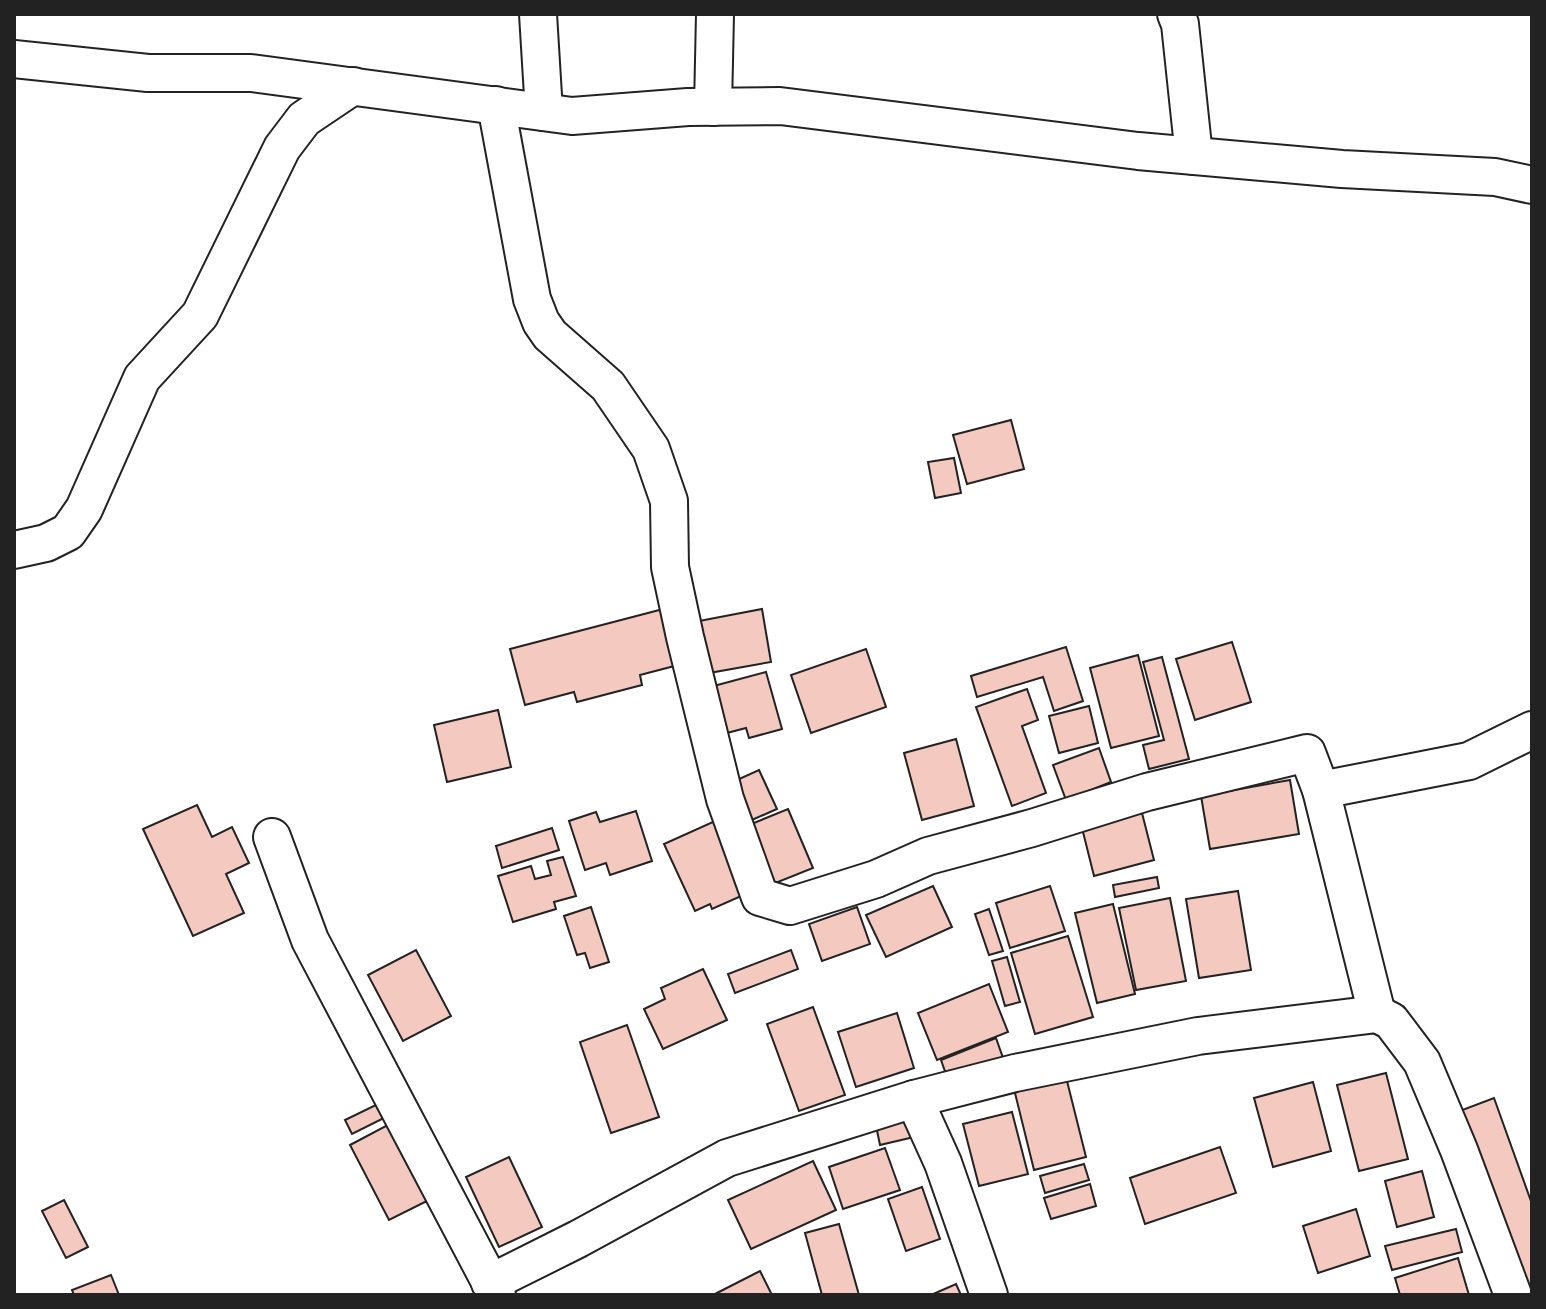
<svg xmlns="http://www.w3.org/2000/svg" width="1546" height="1309" font-family="'DM Sans',sans-serif">
	<rect width="100%" height="100%" fill="#fff"/>
	<g fill="#f3c9c0" stroke="#222" stroke-width="2">
		<path d="M1011,420l13,49 -57,15 -14,-49z"/>
		<path d="M954,458l7,35 -26,5 -7,-36z"/>
		<path d="M667,608l15,56 -42,11 2,10 -65,17 -3,-10 -49,13 -15,-56z"/>
		<path d="M762,609l9,53 -62,11 -10,-52z"/>
		<path d="M1232,642l19,60 -56,18 -19,-61z"/>
		<path d="M1066,647l17,54 -29,10 -11,-34 -66,20 -6,-21z"/>
		<path d="M866,649l20,58 -75,26 -20,-58z"/>
		<path d="M1138,655l21,81 -48,12 -21,-80z"/>
		<path d="M1162,657l27,102 -40,10 -6,-24 21,-5 -21,-78z"/>
		<path d="M766,672l16,57 -33,9 -3,-10 -23,6 -13,-47z"/>
		<path d="M1027,689l11,31 -16,6 24,67 -34,13 -36,-99z"/>
		<path d="M1089,706l9,37 -39,10 -10,-37z"/>
		<path d="M498,710l13,57 -64,15 -13,-57z"/>
		<path d="M956,739l18,67 -52,14 -18,-67z"/>
		<path d="M1099,748l12,34 -45,18 -13,-35z"/>
		<path d="M759,770l18,39 -32,14 -17,-39z"/>
		<path d="M1290,780l9,54 -89,15 -9,-53z"/>
		<path d="M197,805l15,32 20,-10 17,36 -23,11 18,39 -51,23 -50,-107z"/>
		<path d="M788,809l25,59 -45,18 -24,-59z"/>
		<path d="M636,811l16,50 -42,14 -4,-12 -21,7 -16,-49 27,-9 4,10z"/>
		<path d="M1142,813l12,47 -60,16 -12,-48z"/>
		<path d="M715,821l33,72 -36,16 -2,-5 -15,7 -31,-67z"/>
		<path d="M552,828l7,22 -57,18 -6,-22z"/>
		<path d="M563,857l13,39 -22,6 2,7 -43,13 -15,-46 33,-10 4,13 16,-4 -4,-14z"/>
		<path d="M1157,877l2,11 -44,9 -2,-12z"/>
		<path d="M933,886l19,41 -66,30 -20,-42z"/>
		<path d="M1050,886l15,45 -55,17 -14,-45z"/>
		<path d="M1238,891l13,79 -52,8 -13,-79z"/>
		<path d="M1170,898l16,83 -50,9 -17,-82z"/>
		<path d="M1113,904l22,90 -38,9 -22,-90z"/>
		<path d="M591,907l18,55 -19,6 -5,-15 -8,2 -13,-39z"/>
		<path d="M857,907l13,37 -48,17 -13,-37z"/>
		<path d="M989,909l14,42 -14,4 -14,-41z"/>
		<path d="M1068,936l25,81 -58,17 -24,-81z"/>
		<path d="M416,950l35,66 -48,25 -35,-66z"/>
		<path d="M791,950l7,19 -63,24 -7,-19z"/>
		<path d="M1007,957l13,45 -15,4 -13,-45z"/>
		<path d="M703,969l24,51 -64,29 -19,-40 21,-10 -4,-11z"/>
		<path d="M989,984l19,48 -71,28 -19,-47z"/>
		<path d="M813,1007l32,88 -46,16 -32,-87z"/>
		<path d="M897,1013l17,55 -58,19 -18,-55z"/>
		<path d="M627,1025l32,92 -48,16 -31,-91z"/>
		<path d="M996,1038l7,20 -55,22 -7,-20z"/>
		<path d="M1386,1073l22,86 -49,12 -22,-86z"/>
		<path d="M1066,1077l20,80 -52,13 -20,-81z"/>
		<path d="M1313,1082l18,69 -58,16 -19,-69z"/>
		<path d="M1494,1098l38,106v88l-7,3 -68,-183z"/>
		<path d="M386,1100l6,14 -40,20 -7,-14z"/>
		<path d="M1012,1112l16,62 -49,12 -16,-62z"/>
		<path d="M908,1113l6,24 -34,8 -5,-24z"/>
		<path d="M399,1119l40,76 -50,25 -39,-75z"/>
		<path d="M1220,1147l16,46 -91,31 -15,-46z"/>
		<path d="M885,1148l15,42 -57,19 -14,-42z"/>
		<path d="M509,1157l33,70 -43,20 -33,-70z"/>
		<path d="M813,1161l23,49 -85,39 -23,-49z"/>
		<path d="M1084,1164l5,16 -44,13 -5,-17z"/>
		<path d="M1422,1171l12,46 -37,10 -12,-46z"/>
		<path d="M1090,1184l6,22 -45,13 -7,-21z"/>
		<path d="M922,1187l18,52 -34,12 -18,-52z"/>
		<path d="M64,1200l24,47 -22,11 -24,-47z"/>
		<path d="M1356,1209l14,47 -52,17 -15,-47z"/>
		<path d="M839,1224l20,71h-37l-17,-62z"/>
		<path d="M1456,1229l6,23 -70,18 -7,-24z"/>
		<path d="M1458,1258l11,37h-69l-5,-17z"/>
		<path d="M760,1271l12,24h-59z"/>
		<path d="M111,1275l8,20h-45l-2,-5z"/>
		<path d="M956,1284l5,11h-30z"/>
	</g>
	<g fill="none" stroke-linecap="round" stroke-linejoin="round">
		<g stroke="#222" stroke-width="40">
			<g id="minor">
				<path d="M538,14l6,98"/>
				<path d="M1176,14l4,10 14,132"/>
				<path d="M14,59l134,14h103l321,43 116,-9 92,-1 358,45 204,18 153,8 37,8"/>
				<path d="M496,105l36,194 9,23 9,13 58,51 43,63 18,52 1,66 15,70 40,162 35,98 30,9 86,-27 52,-23 104,-28 115,-36 160,-39 14,37 148,-29 63,-31"/>
				<path d="M713,107l2,-93"/>
				<path d="M14,550l32,-7 22,-11 16,-23 58,-131 58,-63 82,-167 22,-29 49,-33"/>
				<path d="M1321,790l56,224"/>
				<path d="M272,837l38,103 187,355"/>
				<path d="M914,1099l29,64 46,132"/>
				<path d="M490,1283l88,-44 149,-81 187,-59 101,-26 183,-37 179,-22 14,7 31,41 37,88 54,145"/>
			</g>
		</g>
		<use href="#minor" stroke="#fff" stroke-width="36"/>
	</g>
	<rect width="1546" height="1309" fill="none" stroke="#222222" stroke-width="32"/>
</svg>
